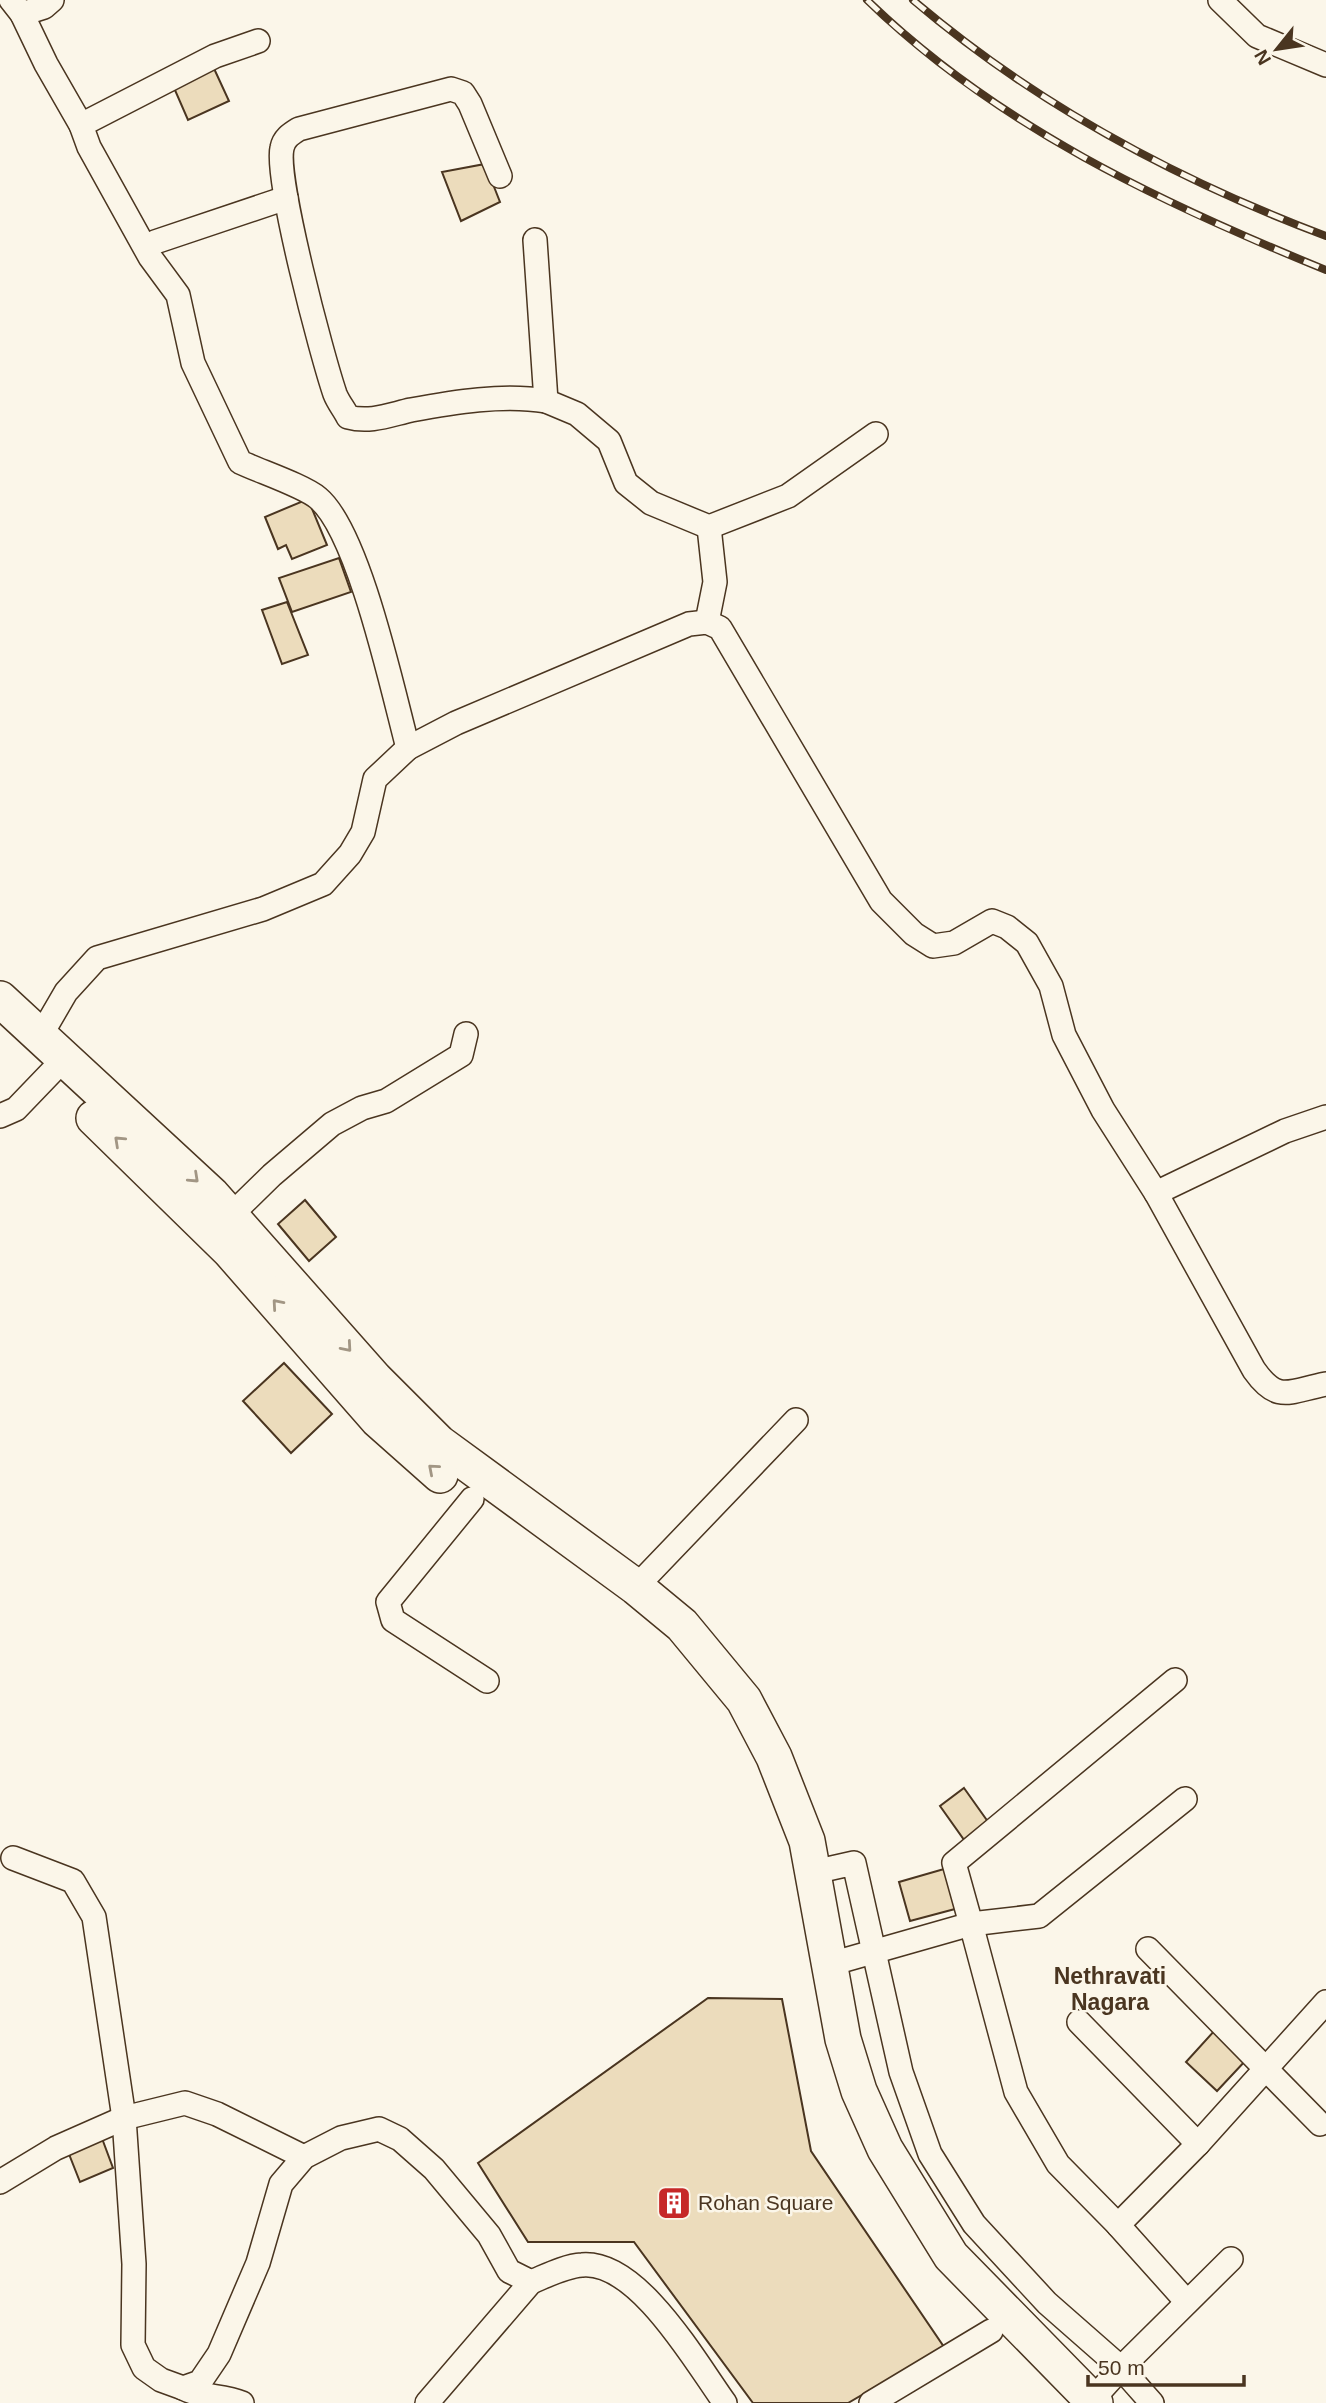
<svg xmlns="http://www.w3.org/2000/svg" width="1326" height="2403" font-family="Arial,sans-serif">
	<rect width="100%" height="100%" fill="#fbf6e9"/>
	<g fill="#ecdcbc" stroke="#4a3520" stroke-width="2">
		<path d="M211,62l18,39 -41,19 -17,-39z"/>
		<path d="M485,164l15,38 -39,19 -19,-49z"/>
		<path d="M308,499l19,46 -35,14 -6,-14 -8,4 -13,-32z"/>
		<path d="M339,558l12,34 -59,20 -13,-34z"/>
		<path d="M287,602l21,53 -26,9 -20,-54z"/>
		<path d="M305,1200l31,37 -27,24 -31,-37z"/>
		<path d="M284,1363l48,51 -41,39 -48,-52z"/>
		<path d="M964,1788l27,38 -24,18 -27,-38z"/>
		<path d="M944,1869l11,40 -45,12 -11,-39z"/>
		<path d="M708,1998l74,1 29,152 133,196 -96,56h-95l-119,-161h-106l-50,-79z"/>
		<path d="M1216,2029l31,30 -30,32 -31,-29z"/>
		<path d="M100,2133l13,35 -33,14 -13,-33z"/>
	</g>
	<g fill="none" stroke-linecap="round" stroke-linejoin="round">
		<g stroke="#4a3520" stroke-width="26">
			<g id="minor">
				<path d="M11,0l11,14 24,50 35,61 8,22 61,110 28,38 15,68 47,99c19,9 64,24 78,36 41,34 75,194 90,250"/>
				<path d="M1220,0l37,36 69,29"/>
				<path d="M22,14l22,-7 8,-7"/>
				<path d="M81,125l134,-69 43,-15"/>
				<path d="M500,176l-30,-72 -7,-11 -12,-4 -152,40c-8,5 -15,9 -17,19 -7,31 40,208 53,246 3,8 9,15 13,23 22,6 41,-2 63,-7 43,-8 92,-16 135,-9"/>
				<path d="M535,240l11,161 31,13 32,27 17,42 25,20 58,24 79,-31 88,-62"/>
				<path d="M147,249l8,-7 131,-44"/>
				<path d="M707,622l8,-40 -6,-55"/>
				<path d="M41,1035l25,-43 31,-34 166,-49 60,-25 27,-30 13,-22 12,-53 33,-31 48,-25 233,-99 18,-2 13,6 161,273 33,33 19,12 21,-3 38,-22 15,6 20,16 24,43 13,49 39,75 53,83 98,177c24,34 35,21 72,14"/>
				<path d="M0,1116l16,-7 49,-51"/>
				<path d="M1156,1193l129,-62 41,-14"/>
				<path d="M231,1215l41,-40 60,-51 30,-16 24,-7 75,-46 5,-21"/>
				<path d="M472,1499l-84,103 5,18 94,61"/>
				<path d="M636,1587l160,-167"/>
				<path d="M1175,1680l-221,183 17,61 68,-8 146,-117"/>
				<path d="M13,1858l60,23 21,36 30,201 10,146 -1,81 11,23 17,12 22,8 17,-6 19,-28 39,-91 23,-79 23,-27 37,-19 38,-9 21,10 34,30 55,66 20,36 22,11c15,-6 34,-16 51,-17 56,-5 114,98 143,138"/>
				<path d="M814,1872l40,-9 47,209 29,82 44,70 73,79 74,65 110,-109"/>
				<path d="M1148,1949l172,175"/>
				<path d="M827,1965l144,-41 45,168 42,72 60,61 69,77"/>
				<path d="M1079,2022l119,122"/>
				<path d="M0,2182l56,-34 68,-30 61,-15 32,11 87,43"/>
				<path d="M1118,2225l80,-81 128,-142"/>
				<path d="M183,2388c19,10 40,7 59,15"/>
				<path d="M1092,2400l29,-32 31,35"/>
				<path d="M427,2403l104,-121"/>
				<path d="M871,2403l120,-72"/>
			</g>
		</g>
		<g stroke="#4a3520" stroke-width="38">
			<g id="highway">
				<path d="M0,999l212,196 163,184 64,64 197,144 46,38 62,75 30,57 33,84 36,198 16,52 26,58 66,107 144,147"/>
				<path d="M94,1118l136,133 148,169 62,55"/>
			</g>
		</g>
		<use href="#minor" stroke="#fbf6e9" stroke-width="23"/>
		<use href="#highway" stroke="#fbf6e9" stroke-width="35"/>
		<g stroke="#4a3520" stroke-width="8">
			<g id="rail">
				<path d="M867,0c130,126 294,203 459,270"/>
				<path d="M913,0c121,103 264,180 413,236"/>
			</g>
		</g>
		<use href="#rail" stroke="#fbf6e9" stroke-width="5" stroke-dasharray="16" stroke-linecap="butt"/>
	</g>
	<defs><path id="oneway-chevron" d="M-2-3.5L2.5 0L-2 3.5" fill="none" stroke-width="1.6" stroke-linecap="round" stroke-linejoin="round" transform="scale(1.75)"/></defs>
	<g stroke="#a29684">
		<use href="#oneway-chevron" transform="translate(119 1141) rotate(-137)"/>
		<use href="#oneway-chevron" transform="translate(194 1178) rotate(43)"/>
		<use href="#oneway-chevron" transform="translate(277 1304) rotate(-131)"/>
		<use href="#oneway-chevron" transform="translate(347 1347) rotate(49)"/>
		<use href="#oneway-chevron" transform="translate(433 1469) rotate(-139)"/>
	</g>
	<defs>
		<g id="building-square" transform="scale(1.75)"><rect x="-9" y="-9" width="18" height="18" rx="4" fill="#c62828" stroke="#fbf6e9"/><path d="M-4-6H4V6H1V3H-1V6H-4ZM-2.5-4.3h1.7v1.8h-1.7ZM.8-4.3h1.7v1.8H.8ZM-2.5-1h1.7V.8h-1.7ZM.8-1h1.7V.8H.8Z" fill="#fff"/></g>
	</defs>
	<g fill-rule="evenodd">
		<use href="#building-square" x="674" y="2203"/>
	</g>
	<g text-anchor="middle" stroke-width="5" stroke-linejoin="round" paint-order="stroke">
		<g font-size="21" fill="#4a3520" stroke="#fbf6e9" text-anchor="start">
			<text x="698" y="2210">Rohan Square</text>
		</g>
		<g font-size="23" font-weight="bold" fill="#4a3520" stroke="#fbf6e9">
			<text x="1110" y="1984">Nethravati<tspan x="1110" dy="26">Nagara</tspan></text>
		</g>
	</g>
	<g transform="translate(1277 49) rotate(240)" stroke="#fbf6e9" stroke-width="5" paint-order="stroke">
	<path d="M0-5L12 26L0 18L-12 26Z" fill="#4a3520"/>
	<text y="-10" font-size="19" font-weight="bold" text-anchor="middle" fill="#4a3520">N</text>
	</g>
	<path d="M1088 2375v10h156v-10" fill="none" stroke="#4a3520" stroke-width="3.5"/>
	<text x="1098" y="2375" font-size="21" fill="#4a3520" stroke="#fbf6e9" stroke-width="5" paint-order="stroke">50 m</text>
</svg>
